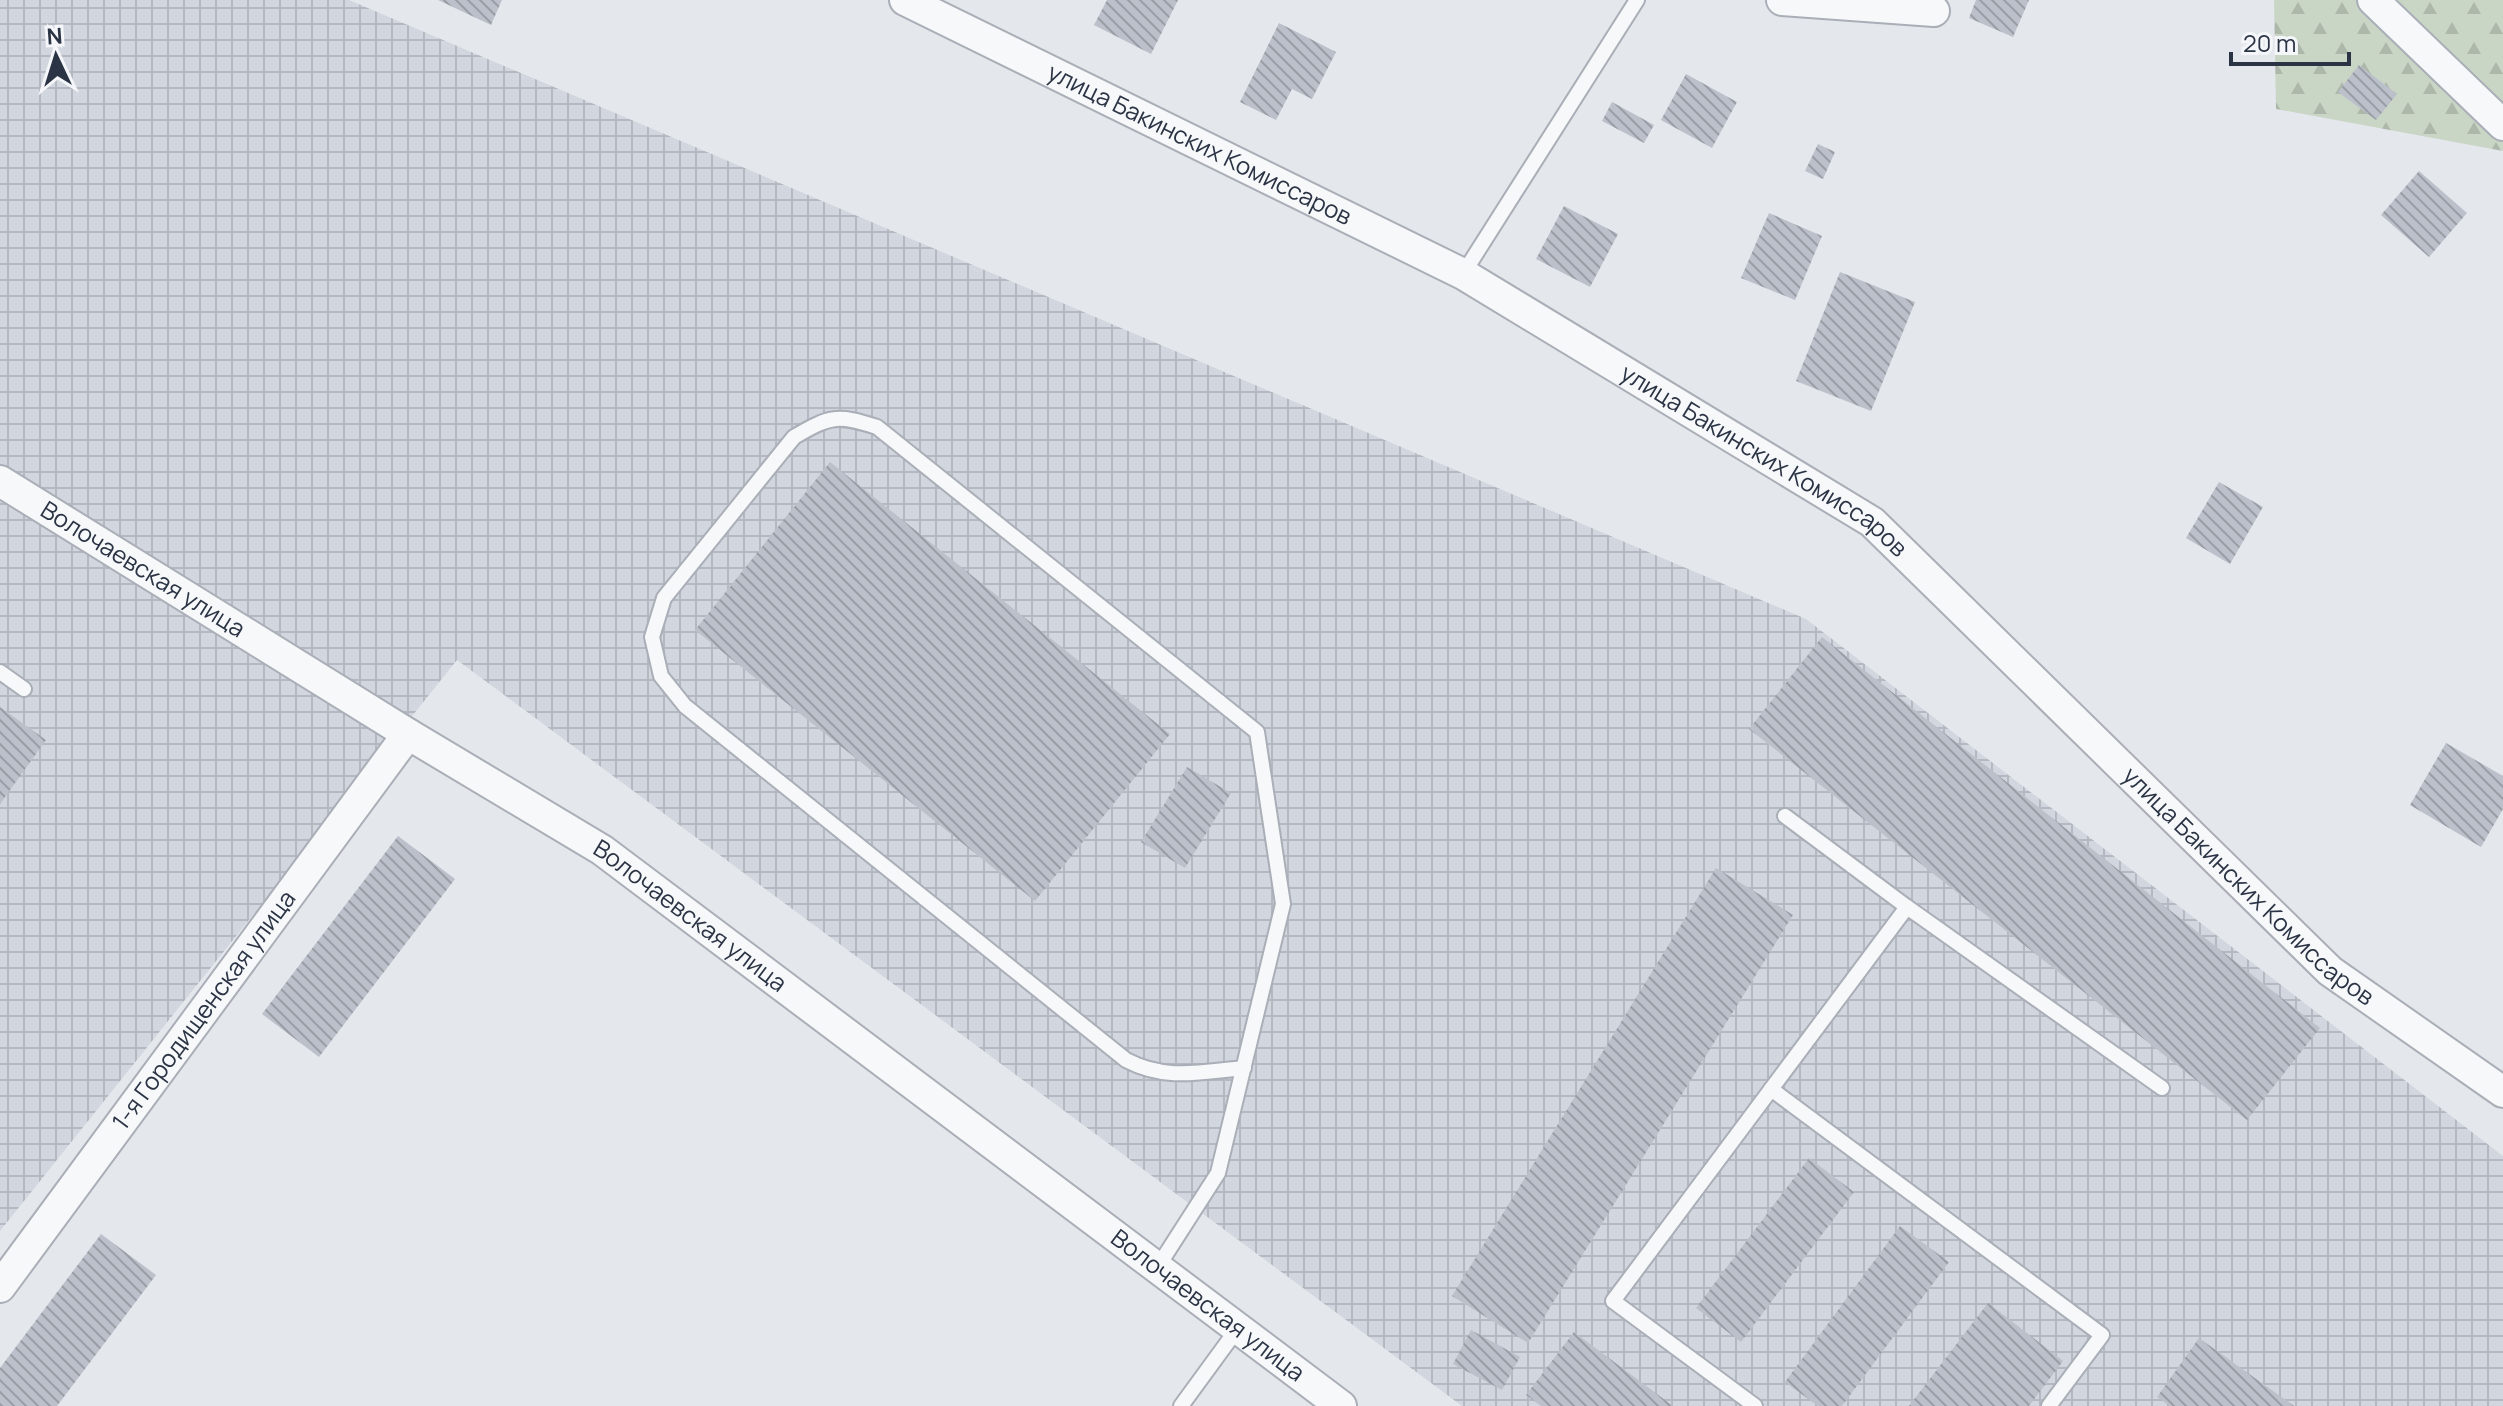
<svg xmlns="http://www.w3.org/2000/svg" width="2503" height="1406" font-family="Manrope,sans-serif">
	<defs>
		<pattern id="industrial-grid" width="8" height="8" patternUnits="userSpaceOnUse" patternTransform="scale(2)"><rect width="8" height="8" fill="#d2d6de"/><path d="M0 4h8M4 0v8" fill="none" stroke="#b4b8c0"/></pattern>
		<pattern id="forest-firs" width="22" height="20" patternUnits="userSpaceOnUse" patternTransform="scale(2)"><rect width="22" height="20" fill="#c9d6c5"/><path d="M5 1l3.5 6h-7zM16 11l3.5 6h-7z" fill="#adb8ab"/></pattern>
		<pattern id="building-back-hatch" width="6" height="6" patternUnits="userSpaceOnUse" patternTransform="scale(2)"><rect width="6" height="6" fill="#bbc0ca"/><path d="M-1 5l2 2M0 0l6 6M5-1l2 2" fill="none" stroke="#989da6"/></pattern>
	</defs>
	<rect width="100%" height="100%" fill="#e4e7ec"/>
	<path fill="url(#industrial-grid)" d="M0,0h349l1457,619 697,537v250h-1041l-1005,-746 -457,571z"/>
	<path fill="url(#forest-firs)" d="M2274,0h229v151l-227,-42z"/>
	<g fill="url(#building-back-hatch)">
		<path d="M438,0h64l-11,25z"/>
		<path d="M1107,0h71l-27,54 -57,-29z"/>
		<path d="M1976,0h53l-16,37 -44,-19z"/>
		<path d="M1279,23l57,29 -24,47 -20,-10 -16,31 -36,-18z"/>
		<path d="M2359,65l38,29 -21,26 -38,-28z"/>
		<path d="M1686,74l51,28 -25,46 -51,-28z"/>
		<path d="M1612,102l42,23 -10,18 -42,-22z"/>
		<path d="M1818,144l17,8 -12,27 -18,-8z"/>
		<path d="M2419,171l48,42 -38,44 -48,-42z"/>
		<path d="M1564,206l54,28 -28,53 -54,-28z"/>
		<path d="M1769,213l53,23 -27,64 -54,-22z"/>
		<path d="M1840,272l75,30 -44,109 -75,-30z"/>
		<path d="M830,462l340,272 -135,167 -340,-271z"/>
		<path d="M2219,482l44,25 -33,57 -44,-26z"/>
		<path d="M1822,637l498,391 -73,92 -498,-391z"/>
		<path d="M0,707l46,33 -46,64z"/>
		<path d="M2446,743l57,33v33l-22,38 -71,-42z"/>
		<path d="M1187,767l44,26 -46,75 -44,-26z"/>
		<path d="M398,836l57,43 -136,178 -57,-43z"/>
		<path d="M1716,868l77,47 -265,428 -76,-47z"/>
		<path d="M1809,1158l45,34 -113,150 -45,-34z"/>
		<path d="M1900,1226l49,36 -107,144h-24l-33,-24z"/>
		<path d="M101,1234l55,41 -99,131h-57v-38z"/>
		<path d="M1988,1303l75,58 -34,45h-120z"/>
		<path d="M1471,1330l49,27 -18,33 -49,-26z"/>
		<path d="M1574,1332l99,74h-132l-15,-11z"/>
		<path d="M2199,1338l95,68h-124l-13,-9z"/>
	</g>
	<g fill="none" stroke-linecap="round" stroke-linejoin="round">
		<g stroke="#a9aeb7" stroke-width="18">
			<g id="service">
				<path d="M1463,274l174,-274"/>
				<path d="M0,672l24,17"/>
				<path d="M1907,907l255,181"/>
				<path d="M1771,1089l331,246 -53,71"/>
				<path d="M1157,1268l61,-95 65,-269 -26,-172 -380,-305c-40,-13 -47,-11 -83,10l-130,161 -12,39 9,39 24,30 441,354c40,21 74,12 118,8"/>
				<path d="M1181,1406l57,-78"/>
				<path d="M1755,1406l-142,-105 294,-394 -122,-91"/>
			</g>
		</g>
		<g stroke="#a9aeb7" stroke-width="34">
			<g id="minor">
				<path id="s1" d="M905,0l558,274 409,248 458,449 173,121"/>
				<path d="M1782,0l152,11"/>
				<path d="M2373,0l130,125"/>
				<path id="s2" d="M0,481l408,253 194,116 739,556"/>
				<path id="s3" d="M0,1287l408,-553"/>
			</g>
		</g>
		<use href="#service" stroke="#f7f8fa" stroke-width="14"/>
		<use href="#minor" stroke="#f7f8fa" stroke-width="30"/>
	</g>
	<g text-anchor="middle" stroke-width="7" stroke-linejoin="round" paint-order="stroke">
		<g font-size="24" fill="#2b3445" stroke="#f4f6f9">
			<text dy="8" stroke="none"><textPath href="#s1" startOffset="328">улица Бакинских Комиссаров</textPath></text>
			<text dy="8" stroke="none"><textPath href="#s1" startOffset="976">улица Бакинских Комиссаров</textPath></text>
			<text dy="8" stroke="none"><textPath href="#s2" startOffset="168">Волочаевская улица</textPath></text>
			<text dy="8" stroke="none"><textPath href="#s1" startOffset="1624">улица Бакинских Комиссаров</textPath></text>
			<text dy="8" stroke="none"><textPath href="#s2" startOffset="816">Волочаевская улица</textPath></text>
			<text dy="8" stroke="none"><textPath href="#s3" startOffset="344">1-я Городищенская улица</textPath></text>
			<text dy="8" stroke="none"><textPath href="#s2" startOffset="1464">Волочаевская улица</textPath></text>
		</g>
	</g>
	<g transform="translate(56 56) rotate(356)" stroke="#f4f6f9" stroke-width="6" paint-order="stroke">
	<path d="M0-6L14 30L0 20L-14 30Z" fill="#2b3445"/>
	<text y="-12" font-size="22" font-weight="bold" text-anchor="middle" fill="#2b3445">N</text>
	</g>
	<path d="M2231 52v12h118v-12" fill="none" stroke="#2b3445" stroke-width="4"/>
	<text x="2243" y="52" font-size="24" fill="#2b3445" stroke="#f4f6f9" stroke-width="6" paint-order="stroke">20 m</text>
</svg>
